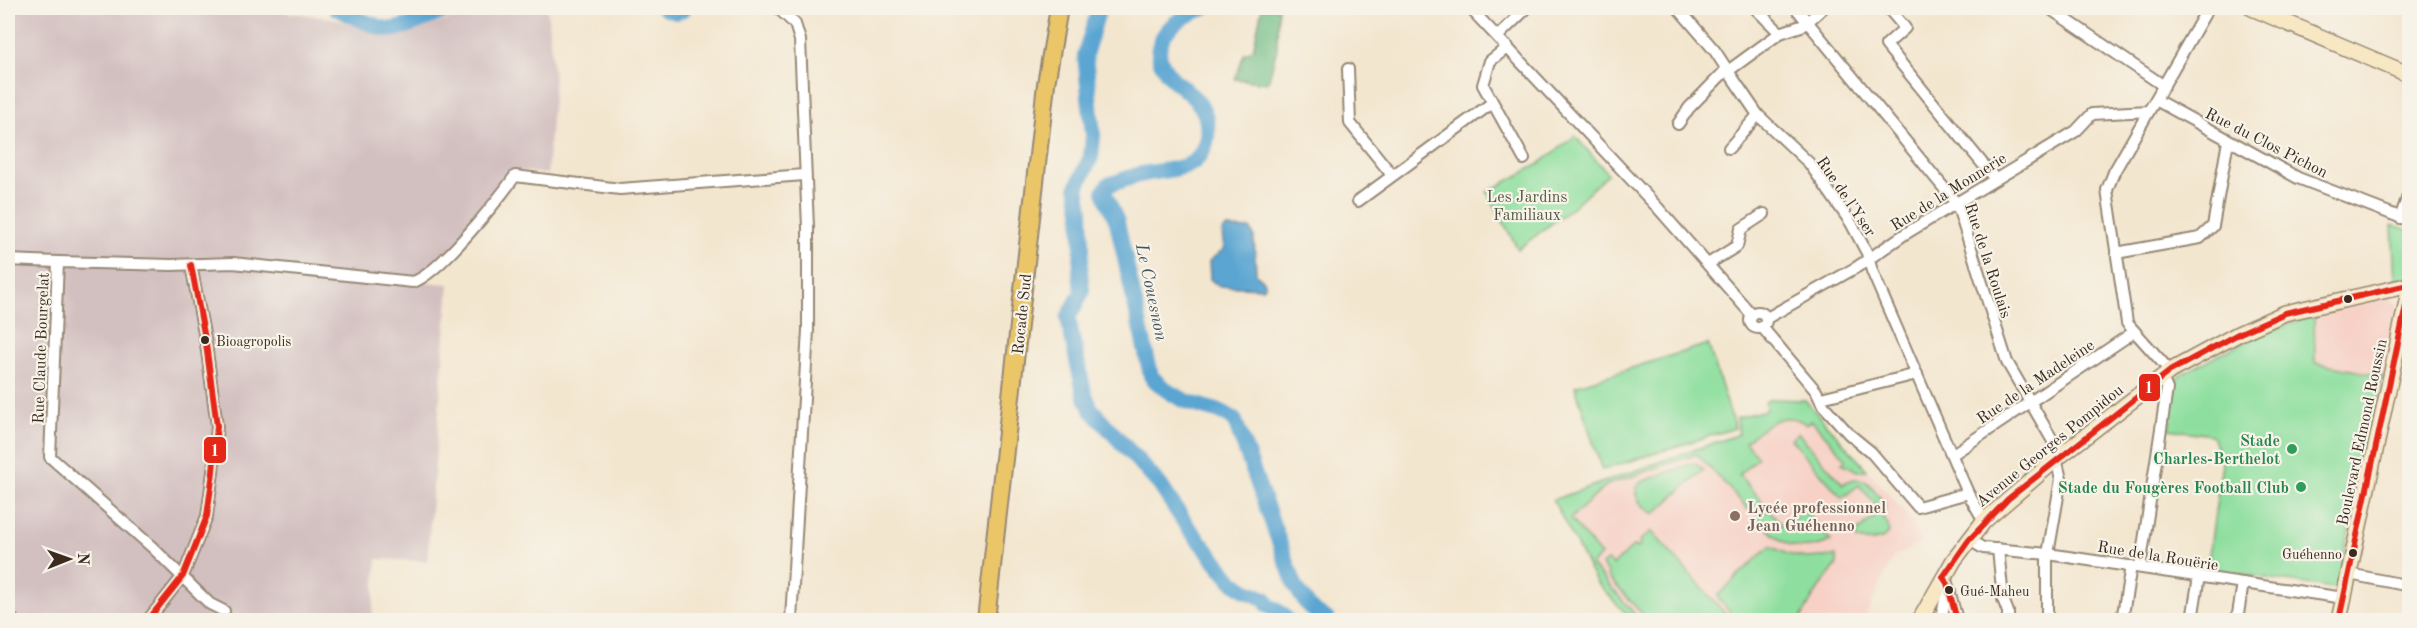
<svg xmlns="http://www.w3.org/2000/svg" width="2417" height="628" font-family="'Old Standard TT',serif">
	<rect width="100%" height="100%" fill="#f7f3e8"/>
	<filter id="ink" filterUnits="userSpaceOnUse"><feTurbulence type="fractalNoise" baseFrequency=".0167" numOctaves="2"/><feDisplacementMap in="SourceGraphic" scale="12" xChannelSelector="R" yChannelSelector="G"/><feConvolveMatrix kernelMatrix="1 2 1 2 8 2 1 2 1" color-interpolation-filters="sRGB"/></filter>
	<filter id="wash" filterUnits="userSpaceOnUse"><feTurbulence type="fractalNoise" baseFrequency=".008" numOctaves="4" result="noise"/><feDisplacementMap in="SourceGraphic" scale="24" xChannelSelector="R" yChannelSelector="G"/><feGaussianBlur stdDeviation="1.35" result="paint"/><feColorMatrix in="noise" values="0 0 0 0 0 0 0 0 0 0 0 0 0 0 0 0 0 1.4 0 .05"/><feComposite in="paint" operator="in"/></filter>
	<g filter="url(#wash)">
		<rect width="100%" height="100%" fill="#f3e6cf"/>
		<g fill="#f7d1c6">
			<path d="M2390,298l8,7 -15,71 -68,-13 -1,-48z"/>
			<path d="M1811,407l100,112 11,24 -29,14 -29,63h-233l-35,-38 -42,-82 185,-66 -3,-16z"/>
		</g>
		<path fill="#d2bfbf" d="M8,8h258l11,3 55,7 42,15 18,1 105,-26h50l7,74 -7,92 -37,-4 -2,10 -84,102 25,2 -22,277 -50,-2 -5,61h-354l-10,-9z"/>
		<g fill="#8edf9f" stroke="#64845e" stroke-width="1.5">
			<path d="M1575,136l33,38 -40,37 -50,38 -31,-57 52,-28z"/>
			<path d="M2392,225l17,5v48l-14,1z"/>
			<path d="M2314,315l1,48 68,13 -46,209 -4,3 -126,-19 15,-106 -10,-28 -43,-6 7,-49 5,-6 75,-38z"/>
			<path d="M1708,344l27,84 -133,42 -27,-84z"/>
			<path d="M1771,399l34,1 62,70 -9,1 -16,-8 4,-4 -34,-38 -6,3c-24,-16 -43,3 -61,18l13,15 -19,18 24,27 -12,10 -54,-58 -90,31 -37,34 31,36 -10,10 49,55h-8l-36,-38 -43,-82 186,-66 -3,-16 30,-8 -1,-8z"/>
			<path d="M1798,433l45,51c22,-14 29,4 42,20l-2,14c18,20 -9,26 -26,22l-1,-7 18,-16 2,-12 -17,-20 -17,13 -51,-59z"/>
			<path d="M1693,463l7,3 3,4 -49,44c-11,-7 -26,-19 -13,-32z"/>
			<path d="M1768,509l16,18 20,-18 27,32c-34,15 -51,3 -74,-23z"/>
			<path d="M1651,531l80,89h-83l-41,-44 1,-2 -6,-9 5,-4 6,4 21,-19 3,2 4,-4 -2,-2z"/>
			<path d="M1770,546l17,8 19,4 30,-2 1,8 -24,33 -13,23h-63l-18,-20 -1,-5z"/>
		</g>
		<path fill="#72be86" stroke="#567452" stroke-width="1.5" d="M1262,8h16l-1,41 -9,34 -33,-4 9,-25 9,-4z"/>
		<path fill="#5aa5d2" stroke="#4a6878" stroke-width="1.5" d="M1226,228l25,1 3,8 2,37 7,6 2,6 -3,2 -44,-2 -8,-7 -1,-18 15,-12 -2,-17z"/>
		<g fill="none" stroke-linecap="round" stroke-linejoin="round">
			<g stroke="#5aa5d2" stroke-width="16">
				<path d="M336,8c13,6 44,23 58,21 22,-3 41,-18 63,-21"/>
				<path d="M664,8l13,4 7,-4"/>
				<path d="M1099,8l-14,47 8,80 -2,22 -14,30 4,23 1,39 -2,24 2,19 -14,26 16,75 7,16 69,76 27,41 45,55 13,9 20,9 3,6 15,10 4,5"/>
				<path d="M1204,8c-31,11 -63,36 -33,69 10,11 25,19 32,33 5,9 6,25 2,35 -3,7 -7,15 -13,18 -15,8 -38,8 -54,12 -10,3 -20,7 -30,10l-4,7 13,30 34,154c12,14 31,25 49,30 13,5 24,4 35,15l60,164c12,20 13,24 33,35"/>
			</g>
		</g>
	</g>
	<g filter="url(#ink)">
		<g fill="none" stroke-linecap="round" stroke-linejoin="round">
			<g stroke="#978876" stroke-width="14">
				<g id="street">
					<path d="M778,8l17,16 5,16 8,187v103l-17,290"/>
					<path d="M1470,8l188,200 94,107"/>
					<path d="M1678,8l37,43 13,20 52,-38 24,-8 19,-17"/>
					<path d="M1755,8l25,25"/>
					<path d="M1796,8l161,196 50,158 54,93"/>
					<path d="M1888,8l17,20 -19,17 109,134"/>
					<path d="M2049,8l115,78"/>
					<path d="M1498,36l29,-28"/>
					<path d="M1508,47l-18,14 -7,24 41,74"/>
					<path d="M1348,69l2,54 42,52"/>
					<path d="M1728,71l30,44 51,48 42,60 16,30 5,18 96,222 16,28"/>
					<path d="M2156,100l142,78 112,43"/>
					<path d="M1678,124l11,-16 38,-39"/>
					<path d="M1729,148l29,-33"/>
					<path d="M1358,201l134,-98"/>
					<path d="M2400,218l10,-27"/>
					<path d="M2116,253l84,-15 13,-12 15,-85"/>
					<path d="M8,260l50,2"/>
					<path d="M1708,264l29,-18 4,-17 23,-15"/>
					<circle cx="1758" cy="320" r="8"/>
					<path d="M1767,318l90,-51 48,-33 171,-103 16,-17 57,-3"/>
					<path d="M1762,327l54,64 7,14 26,29 22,18 47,55 50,-14"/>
					<path d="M2170,371l-43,-48 -20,-133 7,-18 94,-164"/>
					<path d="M1821,398l96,-24"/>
					<path d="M1953,454l181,-122"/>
					<path d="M1969,540l14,8 65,6 296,44"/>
					<path d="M1998,549l5,50 5,13v8"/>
					<path d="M2140,567l27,-178 -5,-11"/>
					<path d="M2349,574l61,12"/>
					<path d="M1943,577l4,6 10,37"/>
					<path d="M224,611l-14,-7 -58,-57 -102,-90 8,-195 113,3 62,-2 180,19c26,-8 85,-82 102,-106l105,13 184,-14"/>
					<path d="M8,616l5,4"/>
					<path d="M148,620l35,-44 24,-60 6,-44 4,-46 -11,-82 -15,-79"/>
					<path d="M1941,620l4,-20 5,-9"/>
					<path d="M2047,620v-60l14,-81 -5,-20"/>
					<path d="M2122,620l9,-54"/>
					<path d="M2192,620l7,-44"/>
					<path d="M2237,620l6,-37"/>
				</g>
			</g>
			<g stroke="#978876" stroke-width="18">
				<g id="secondary">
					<path d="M2252,8l158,67"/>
					<path d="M1920,620l34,-60 30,-39 77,-66 109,-84 68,-37 47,-21 125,-28"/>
					<path d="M2339,620l69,-324v-11"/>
				</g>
			</g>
			<g stroke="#978876" stroke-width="20">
				<path id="primary" d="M986,620l60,-536 13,-76"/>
			</g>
			<use href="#street" stroke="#fff" stroke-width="10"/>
			<use href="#secondary" stroke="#f7e8c3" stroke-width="15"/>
			<use href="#primary" stroke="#eac669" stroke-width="16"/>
			<g stroke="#f7f3e8" stroke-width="10">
				<g id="bus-1">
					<path d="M1943,577l26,-37 39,-41 162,-128 68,-37 47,-21 123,-28"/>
					<path d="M1943,577l4,6 10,37"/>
					<path d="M148,620l35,-44 24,-60 6,-44 4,-46 -11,-82 -15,-79"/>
					<path d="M2339,620l69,-324v-11"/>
				</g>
			</g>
			<use href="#bus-1" stroke="#e52718" stroke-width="6"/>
		</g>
	</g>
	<g fill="#3b2a1e" stroke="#f7f3e8" stroke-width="2">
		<circle cx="2348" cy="299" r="5"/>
		<circle cx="205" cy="340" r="5"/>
		<circle cx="2353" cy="553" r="5"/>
		<circle cx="1949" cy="590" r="5"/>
	</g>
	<g fill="#2e9e5b" stroke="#f7f3e8" stroke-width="2">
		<circle cx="2292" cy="449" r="6"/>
		<circle cx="2301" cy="487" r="6"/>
	</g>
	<circle fill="#8d6e63" stroke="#f7f3e8" stroke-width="2" cx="1735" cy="516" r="6"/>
	<g text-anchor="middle" stroke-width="4.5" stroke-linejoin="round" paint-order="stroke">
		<g font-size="14" fill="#3b2a1e" stroke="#f7f3e8" text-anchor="start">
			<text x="216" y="346">Bioagropolis</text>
			<text x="2342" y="559" text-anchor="end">Guéhenno</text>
			<text x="1960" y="596">Gué-Maheu</text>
		</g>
		<g font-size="16" fill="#3b2a1e" stroke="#f7f3e8">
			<text transform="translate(2267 142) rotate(27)" y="6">Rue du Clos Pichon</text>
			<text transform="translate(1948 191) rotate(-32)" y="6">Rue de la Monnerie</text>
			<text transform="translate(1847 196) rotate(56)" y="6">Rue de l'Yser</text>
			<text transform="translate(1989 260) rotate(72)" y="6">Rue de la Roulais</text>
			<text transform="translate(1021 314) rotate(-84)" y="6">Rocade Sud</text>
			<text transform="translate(40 348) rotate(-88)" y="6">Rue Claude Bourgelat</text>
			<text transform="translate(2035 381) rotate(-34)" y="6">Rue de la Madeleine</text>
			<text transform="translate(2361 432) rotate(-78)" y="6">Boulevard Edmond Roussin</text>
			<text transform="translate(2049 445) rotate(-39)" y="6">Avenue Georges Pompidou</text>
			<text transform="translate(2158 555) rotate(9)" y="6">Rue de la Rouërie</text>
		</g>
		<g font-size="16" fill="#50573e" stroke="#f7f3e8">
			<text x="1527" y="202">Les Jardins<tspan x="1527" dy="18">Familiaux</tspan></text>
		</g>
		<g font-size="16" font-weight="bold" fill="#27864d" stroke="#f7f3e8" text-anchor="end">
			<text x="2280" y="446">Stade<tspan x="2280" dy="18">Charles-Berthelot</tspan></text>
			<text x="2289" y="493">Stade du Fougères Football Club</text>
		</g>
		<g font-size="16" font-weight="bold" fill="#785e54" stroke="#f7f3e8" text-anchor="start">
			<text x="1747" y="513">Lycée professionnel<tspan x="1747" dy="18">Jean Guéhenno</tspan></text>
		</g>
		<g font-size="18" font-style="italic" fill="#46555d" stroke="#f7f3e8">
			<text transform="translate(1152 292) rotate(78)" y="6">Le Couesnon</text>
		</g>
	</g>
	<g stroke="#f7f3e8" stroke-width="2">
		<rect x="2138" y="373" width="23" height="29" rx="6" fill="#e52718"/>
		<rect x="203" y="436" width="24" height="28" rx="6" fill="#e52718"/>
	</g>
	<g font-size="16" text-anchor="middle" font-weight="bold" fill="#fff">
		<text x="2149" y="393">1</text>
		<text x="215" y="456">1</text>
	</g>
	<rect width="2417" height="628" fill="none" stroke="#f7f3e8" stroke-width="30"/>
	<g transform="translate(69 559) rotate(89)" stroke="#f7f3e8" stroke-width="4.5" paint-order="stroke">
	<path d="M0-4.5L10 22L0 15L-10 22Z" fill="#3b2a1e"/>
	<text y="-9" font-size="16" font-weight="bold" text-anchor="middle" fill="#3b2a1e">N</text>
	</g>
</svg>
